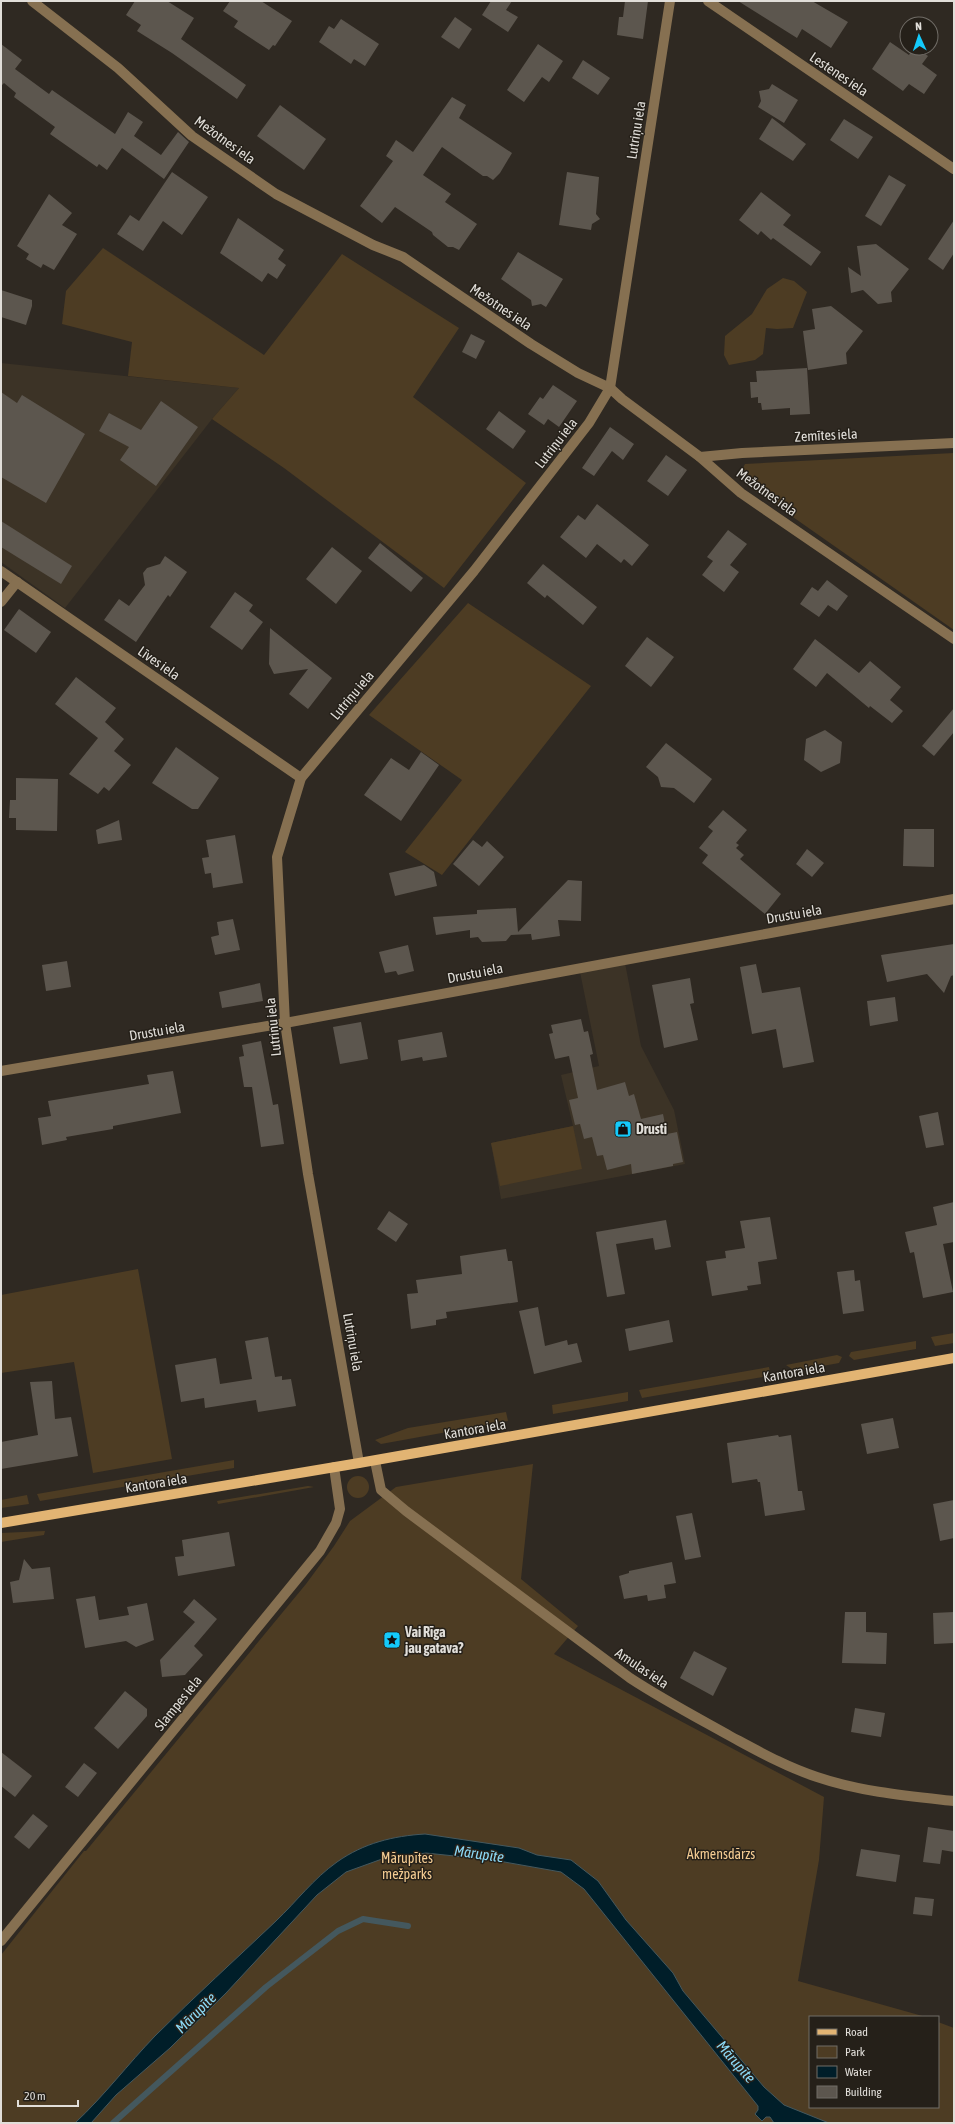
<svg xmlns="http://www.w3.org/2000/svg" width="955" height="2124" font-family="'Asap Condensed',sans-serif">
	<rect width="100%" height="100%" fill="#2f2922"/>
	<g fill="#3c3326">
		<path d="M1,363l238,25 -27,31 -147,189 -64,-46z"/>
		<path d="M625,963l16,83 33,64 11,54 -184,35 -10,-56 82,-17 -12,-51 38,-9 -19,-94z"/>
	</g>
	<g fill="#4d3c23">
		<path d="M103,248l161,107 78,-101 117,74 -46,69 113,86 -82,105 -160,-120 -72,-49 27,-31 -111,-12 4,-34 -70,-18 4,-33z"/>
		<path d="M783,278l11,3 13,11 -14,36 -16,1 -11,-1 -3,26 -8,6 -26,5 -5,-10 1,-19 27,-22 15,-25z"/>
		<path d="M954,453v177l-201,-141 -10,-9 -2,-8 4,-8z"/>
		<path d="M468,603l123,83 -149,189 -37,-23 57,-72 -93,-65z"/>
		<path d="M573,1126l9,43 -82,17 -9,-43z"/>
		<path d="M138,1269l34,190 -79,14 -19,-111 -73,11v-78z"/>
		<path d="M954,1333v10l-19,3 -4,-9z"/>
		<path d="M916,1341v8l-62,11 -5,-4 2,-4z"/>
		<path d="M837,1355l5,2 -3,6 -44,8 -9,-6z"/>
		<path d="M769,1367l1,5 -2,4 -126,22 -3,-8z"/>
		<path d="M628,1392v9l-75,13 -1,-9z"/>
		<path d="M506,1412l2,9 -127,23 -6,-4 33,-12z"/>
		<path d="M234,1460v8l-194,33 -3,-7z"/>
		<path d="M533,1464l-12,115 57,47 -24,28 270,143 -5,63 -21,121 128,36h-116v90h128v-85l16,6v95h-953v-168l83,-104h2l220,-267 28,-38 16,-25 46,-34z"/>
		<circle cx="358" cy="1487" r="11"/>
		<path d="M308,1486l6,1 -96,17 -1,-3z"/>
		<path d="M27,1495l2,9 -28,4v-8z"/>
		<path d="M45,1531l-1,4 -43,7v-9z"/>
	</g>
	<path fill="#001e29" stroke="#44585e" d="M425,1834l94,14 18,7 34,5 27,21 28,39 47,53 10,18 81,96 20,18 45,18h-55l-4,-6h-4l-4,4 -7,-7 3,-4v-4l-174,-217 -23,-17 -68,-12 -67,-7 -44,6 -36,13 -29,23 -91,98 -56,55 -54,47 -25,28h-16c29,-27 53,-59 80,-87 40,-40 81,-77 121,-115 21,-20 37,-42 61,-59 27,-19 56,-26 88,-28z"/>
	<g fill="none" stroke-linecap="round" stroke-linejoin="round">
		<path stroke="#44585e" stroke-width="6" d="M113,2123l153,-136 72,-56 25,-12 45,7"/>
	</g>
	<g fill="#5c564e">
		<path d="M135,1h32l27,17 -13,21 65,46 -9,14 -65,-46 -35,-22 4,-6 -15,-10z"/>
		<path d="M230,1h31l31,20 -17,25 -2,-1 -4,5 -35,-23 4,-6 -15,-10z"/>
		<path d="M491,1h21l-6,9 12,7 -10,15 -26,-17z"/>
		<path d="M625,1h23l-5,38 -26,-4 2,-18h4z"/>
		<path d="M738,1h74l36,21 -17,26 -29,-19 -5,9z"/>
		<path d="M455,17l17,12 -13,20 -18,-12z"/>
		<path d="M341,19l38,25 -14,22 -11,-7 -3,5 -32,-22 10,-16 5,3z"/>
		<path d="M890,42l19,13 4,-7h4l11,8 -6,8 15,11 -13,19 -15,-10 -6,7 -31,-22z"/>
		<path d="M1,44l21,16 -7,9 34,25 3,-4 63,44 13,-22 15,10 -9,14 27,19 17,-23 11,10 -25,37 -42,-31 -15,22 -8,-6 -2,3 -47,-33 5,-7 -41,-30 2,-4 -12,-10 -3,3z"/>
		<path d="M538,44l25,17 -14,21 -7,-5 -18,25 -17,-12z"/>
		<path d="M583,60l27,18 -12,17 -26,-17z"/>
		<path d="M772,84l26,16 -14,23 -26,-16 3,-6 -2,-10 10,-2z"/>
		<path d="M452,97l14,8 -7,13 53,35 -12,20 -7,7 -6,-4h-4l-41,-29 -19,28 28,19 -6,8 32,22 -18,26 -6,-3h-5l-15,-12 -1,-3 -37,-25 -13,16 -22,-17 33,-45 -7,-5 10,-16 17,12z"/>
		<path d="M280,105l46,34 -22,31 -47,-34z"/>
		<path d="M772,118l34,26 -13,17 -34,-22z"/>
		<path d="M844,119l29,18 -15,22 -28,-19z"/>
		<path d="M172,172l36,25 -26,38 -19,-14 -20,30 -26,-17 13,-19 9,6z"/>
		<path d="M567,172l32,5 -3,37 4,5 -8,5 -1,6 -32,-5z"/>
		<path d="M889,175l17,10 -25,41 -16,-10z"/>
		<path d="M761,192l30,23 -8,10 38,27 -10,14 -38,-28 -2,2 -10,-9 -3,4 -19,-15z"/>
		<path d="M49,194l23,19 -10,12 15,9 -23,36 -11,-6 -2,4 -15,-9 3,-5 -12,-8z"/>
		<path d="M238,218l46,32 -6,9 8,6 -9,14 -9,-6 -6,9 -42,-29z"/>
		<path d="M954,220v33l-11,17 -15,-11z"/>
		<path d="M876,244l33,25 -18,23 1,10 -14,2 -15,-14 -12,3 -3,-26 13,9 -4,-30z"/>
		<path d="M518,252l45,27 -17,28 -5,-3 -9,2 -1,-6 -30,-21z"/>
		<path d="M1,290l31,10v6l-6,19 -25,-8z"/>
		<path d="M831,306l32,25 -17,22 1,11 -39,6 -5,-39 12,-2 -3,-20z"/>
		<path d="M471,334l14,7 -9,18 -14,-7z"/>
		<path d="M807,368l3,46 -20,1v-7l-28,2 -1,-7h-3v-6l-7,1 -1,-16h7l-1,-11z"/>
		<path d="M553,385l24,16 -18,26 -11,-8 -4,6 -16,-11 12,-17 3,2z"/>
		<path d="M1,392l16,11 5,-8 63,39 -39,69 -45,-26z"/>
		<path d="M161,401l37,26 -42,59 -36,-26 9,-13 -30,-16 10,-18 32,17z"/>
		<path d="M499,411l27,20 -13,18 -27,-20z"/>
		<path d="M610,427l24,17 -11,16 -11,-9 -18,25 -12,-8z"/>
		<path d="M666,455l21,15 -19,26 -21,-15z"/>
		<path d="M597,504l52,41 -17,21 -8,-7 -3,4 -24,-19 -11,14 -26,-21 18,-22 7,5z"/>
		<path d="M1,521l71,45 -11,18 -60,-37z"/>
		<path d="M728,530l19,14 -17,21 9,7 -15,20 -22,-17 11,-14 -6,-4z"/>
		<path d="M380,543l43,35 -12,14 -43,-34z"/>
		<path d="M332,547l30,24 -26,33 -30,-25z"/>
		<path d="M165,556l22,16 -17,25 -2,-2 -32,47 -32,-22 15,-21 10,7 16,-21 -2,-12 4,-5 13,-4z"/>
		<path d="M543,564l54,43 -14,18 -36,-30 -2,3 -18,-15z"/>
		<path d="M827,580l21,16 -11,15 -9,-6 -9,12 -19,-13 12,-17 6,4z"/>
		<path d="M235,592l18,13 -4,6 14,11 -21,28 -32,-23z"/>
		<path d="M19,609l32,23 -15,21 -32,-23z"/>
		<path d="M270,628l62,50 -24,31 -19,-15 19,-25 -34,5 -5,-10z"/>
		<path d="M647,637l27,20 -23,30 -26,-21z"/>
		<path d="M815,639l44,34 11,-12 31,26 -11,13 13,11 -11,12 -22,-17 -1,2 -42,-35 -11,14 -23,-18z"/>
		<path d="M76,677l40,31 -11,14 19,17 -10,12 17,14 -22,26 -5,-4 -6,7 -29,-20 29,-36 -43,-34z"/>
		<path d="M954,708v24l-20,24 -12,-10z"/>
		<path d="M825,730l17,12 -2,21 -19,9 -17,-12 2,-21z"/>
		<path d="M666,743l46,36 -18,24 -20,-15 -13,-1 -3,-10 -12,-10z"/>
		<path d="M176,747l43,31 -21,31h-6l-40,-26z"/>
		<path d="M421,752l18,13 -38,56 -37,-26 27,-37 18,12z"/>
		<path d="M16,778l42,1 -1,52 -41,-1v-12h-7l1,-18h6z"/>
		<path d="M723,810l24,20 -11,13 3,2 -3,3 8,7 -4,4 41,35 -16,20 -63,-51 6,-8 -9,-7 14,-17 -5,-4z"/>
		<path d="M119,820l3,20 -24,4 -2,-14z"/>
		<path d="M904,829h30v38l-31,-1z"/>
		<path d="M235,835l8,48 -30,5 -2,-15 -6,1 -3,-16 7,-1 -3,-17z"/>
		<path d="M473,840l9,7 5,-6 17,16 -25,29 -26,-22z"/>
		<path d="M807,849l17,14 -12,14 -16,-13z"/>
		<path d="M424,865l10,7 3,14 -42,10 -6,-23z"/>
		<path d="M568,880l14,1 -1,40 -23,-1 2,16 -28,4 -1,-6 -20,1 -5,6 -24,1 -4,-5 -8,1v-8l-34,5 -3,-18 44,-3v-4l39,-2 2,24z"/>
		<path d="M233,919l7,31 -25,5 -4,-18 8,-2 -2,-13z"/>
		<path d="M954,944v31l-3,1 -7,17 -17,-19 -40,8 -6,-27z"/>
		<path d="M408,945l6,26 -16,4 -2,-4 -11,2 -6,-21z"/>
		<path d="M67,961l4,26 -25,4 -4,-26z"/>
		<path d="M756,964l6,29 38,-6 14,75 -31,6 -7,-39 -24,5 -12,-67z"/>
		<path d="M690,978l4,25 -4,1 8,36 -34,8 -12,-63z"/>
		<path d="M260,983l3,18 -41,7 -3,-16z"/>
		<path d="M895,997l3,24 -28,5 -3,-25z"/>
		<path d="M581,1019l3,13 4,-1 5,23 -3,1 7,35 28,-8 4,14 5,-2 7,25 22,-5 4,20 10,-2 6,30 -10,2v2l-41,8 -1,-10 -24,6 -4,-15 -6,1 -5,-19 -8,2 -4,-15 -5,1 -6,-25 9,-2 -9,-42 -14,3 -6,-25 4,-1 -2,-8z"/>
		<path d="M361,1022l7,37 -28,5 -7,-37z"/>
		<path d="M442,1032l5,25 -24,4 -1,-4 -21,4 -3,-21z"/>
		<path d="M261,1041l12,64 5,-1 6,40 -23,3 -9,-60h-8l-5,-30 5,-1 -2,-11z"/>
		<path d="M173,1071l8,42 -68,13v3l-47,8 1,3 -25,5 -4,-27 13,-2 -3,-15 101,-17 -2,-9z"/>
		<path d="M938,1112l6,33 -18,3 -7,-32z"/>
		<path d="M954,1202v40l-11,2 10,48 -30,6 -9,-46 -4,1 -5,-21 32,-7 -4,-18z"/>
		<path d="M389,1211l19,13 -12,18 -19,-13z"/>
		<path d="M770,1217l7,42 -19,3 3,22 -14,2 1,4 -36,6 -6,-35 20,-3 -1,-7 20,-3 -5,-27z"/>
		<path d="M666,1220l5,27 -16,3 -2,-12 -37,6 9,50 -18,3 -11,-65z"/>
		<path d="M506,1249l2,12h4l6,41 -72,10 1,6 -11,2v5l-25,4 -4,-35 11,-1 -2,-13 46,-6 -2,-18z"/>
		<path d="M854,1270l1,11 5,-1 4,31 -21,3 -6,-42z"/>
		<path d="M538,1307l7,39 22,-6 1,5 9,-2 5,19 -48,12 -15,-63z"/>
		<path d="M669,1320l4,22 -44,9 -4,-22z"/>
		<path d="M268,1337l7,40 7,-1v4l9,-1 5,27 -38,6 -2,-12 -51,8 -1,-10 -23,4 -6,-37 41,-7 4,26 32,-5 -7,-38z"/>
		<path d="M52,1381l3,38 16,-2 7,39 -77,13v-27l37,-7 -8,-53z"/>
		<path d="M893,1418l6,30 -32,6 -6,-30z"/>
		<path d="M778,1435l1,2 12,-2 7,56h4l3,19 -40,6 -5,-34h-2l-1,-3 -25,4 -5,-40z"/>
		<path d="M954,1500v38l-14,3 -7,-37z"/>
		<path d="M692,1513l9,44 -16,3 -9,-44z"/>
		<path d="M229,1532l6,34 -57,10 -3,-19 9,-1 -2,-16z"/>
		<path d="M24,1559l8,10 18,-2 4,32 -41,4 -3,-21 9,-2z"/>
		<path d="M672,1562l4,21 -12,2 2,13 -18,3 -1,-6 -23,4 -5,-23 10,-3v-2z"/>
		<path d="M95,1596l4,24 30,-5 -2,-8 20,-4 7,37 -18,7 -10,-6 -41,7 -9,-49z"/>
		<path d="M194,1599l23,20 -23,27 9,9 -18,20 -23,2 -2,-17 35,-38 -12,-10z"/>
		<path d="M845,1612h21v20l21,1 -1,31 -44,-1z"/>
		<path d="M954,1612v31l-20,1 -1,-31z"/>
		<path d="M694,1651l33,17 -14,28 -33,-18z"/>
		<path d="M125,1691l22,18v7l-29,33 -24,-21z"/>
		<path d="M855,1708l30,5 -4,24 -30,-5z"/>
		<path d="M1,1752l31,24 -17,21 -14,-11z"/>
		<path d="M84,1763l13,10 -19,24 -13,-10z"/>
		<path d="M33,1814l15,12 -19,23 -15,-12z"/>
		<path d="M928,1827l26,4v21l-12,-2 -2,14 -17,-2z"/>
		<path d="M861,1849l39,6 -4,27 -40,-6z"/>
		<path d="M915,1897l19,2 -2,17 -19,-2z"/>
	</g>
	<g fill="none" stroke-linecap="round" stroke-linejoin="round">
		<g stroke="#867051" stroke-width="10">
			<path d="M32,1l86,67 74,68 84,58 97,51 30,12 128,87 47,29 32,15 12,11 78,58 41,36 213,146"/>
			<path d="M708,1l246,168"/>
			<path d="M700,457l42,-4 212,-10"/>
			<path d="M1,571l300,207"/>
			<path d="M1,602l16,-20"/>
			<path d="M1,1071l284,-48 669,-124"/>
			<path d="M375,1461l6,29 25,21 224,167c32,21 66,39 100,58 28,15 56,31 87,41 44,15 91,19 137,24"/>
			<path d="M359,1463l-51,-289 -23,-151 -8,-166 24,-79 173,-207 115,-148 21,-35 60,-387"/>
			<path d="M1,1941l319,-390 16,-28 4,-14 -6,-42"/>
		</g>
		<path stroke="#e2b473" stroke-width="10" d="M1,1523l358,-60 595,-105"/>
	</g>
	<defs>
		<g id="shop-square" transform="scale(0.9)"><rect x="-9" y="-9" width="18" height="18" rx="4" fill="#14cafb" stroke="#252019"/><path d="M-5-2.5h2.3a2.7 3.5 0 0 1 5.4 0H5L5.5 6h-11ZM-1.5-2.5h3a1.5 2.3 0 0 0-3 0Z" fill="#111"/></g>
		<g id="sight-square" transform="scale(0.9)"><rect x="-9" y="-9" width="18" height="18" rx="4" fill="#14cafb" stroke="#252019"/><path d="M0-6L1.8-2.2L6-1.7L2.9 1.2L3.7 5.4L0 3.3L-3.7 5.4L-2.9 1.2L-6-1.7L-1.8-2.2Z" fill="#111"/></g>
	</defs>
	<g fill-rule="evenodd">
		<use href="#shop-square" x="623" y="1129"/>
		<use href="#sight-square" x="392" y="1640"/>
	</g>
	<g text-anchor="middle" stroke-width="3" stroke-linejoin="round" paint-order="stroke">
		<g font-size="14" fill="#e1ded9" stroke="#252019">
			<text transform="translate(839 74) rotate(34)" y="5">Lestenes iela</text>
			<text transform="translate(636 130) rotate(-81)" y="5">Lutriņu iela</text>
			<text transform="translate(225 140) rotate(36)" y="5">Mežotnes iela</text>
			<text transform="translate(501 307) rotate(34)" y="5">Mežotnes iela</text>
			<text transform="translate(826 435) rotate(-3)" y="5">Zemītes iela</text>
			<text transform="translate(556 443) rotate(-52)" y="5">Lutriņu iela</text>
			<text transform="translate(767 492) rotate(36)" y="5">Mežotnes iela</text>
			<text transform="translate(159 663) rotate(35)" y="5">Līves iela</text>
			<text transform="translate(352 695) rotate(-50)" y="5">Lutriņu iela</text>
			<text transform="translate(794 914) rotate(-10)" y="5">Drustu iela</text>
			<text transform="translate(475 973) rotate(-11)" y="5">Drustu iela</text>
			<text transform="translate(273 1027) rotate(-96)" y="5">Lutriņu iela</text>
			<text transform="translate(157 1031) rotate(-10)" y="5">Drustu iela</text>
			<text transform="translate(353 1342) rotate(80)" y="5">Lutriņu iela</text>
			<text transform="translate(794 1372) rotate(-10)" y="5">Kantora iela</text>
			<text transform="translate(475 1429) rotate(-10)" y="5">Kantora iela</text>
			<text transform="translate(156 1483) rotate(-9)" y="5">Kantora iela</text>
			<text transform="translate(642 1668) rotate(34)" y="5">Amulas iela</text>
			<text transform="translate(178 1703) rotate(-51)" y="5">Slampes iela</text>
		</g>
		<g font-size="14" font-weight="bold" fill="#e1ded9" stroke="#252019" text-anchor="start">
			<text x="636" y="1134">Drusti</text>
			<text x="405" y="1637">Vai Rīga<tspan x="405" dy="16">jau gatava?</tspan></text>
		</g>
		<g font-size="14" fill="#f3cb92" stroke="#252019">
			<text x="721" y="1859">Akmensdārzs</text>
			<text x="407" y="1863">Mārupītes<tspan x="407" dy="16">mežparks</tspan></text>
		</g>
		<g font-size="15" font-style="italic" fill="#8cd9f6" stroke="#252019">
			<text transform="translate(479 1854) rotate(8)" y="5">Mārupīte</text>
			<text transform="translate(196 2013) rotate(-45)" y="5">Mārupīte</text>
			<text transform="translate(736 2062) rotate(49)" y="5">Mārupīte</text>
		</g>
	</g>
	<rect width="955" height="2124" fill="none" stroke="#e1ded9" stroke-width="4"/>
	<rect x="809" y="2016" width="130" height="92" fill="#252019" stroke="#706c66"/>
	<rect x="817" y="2029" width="20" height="6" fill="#e2b473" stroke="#706c66"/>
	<text x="845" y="2036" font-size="12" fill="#e1ded9">Road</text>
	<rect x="817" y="2046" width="20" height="12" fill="#4d3c23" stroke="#706c66"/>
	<text x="845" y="2056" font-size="12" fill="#e1ded9">Park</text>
	<rect x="817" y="2066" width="20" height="12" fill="#001e29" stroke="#706c66"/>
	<text x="845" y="2076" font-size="12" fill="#e1ded9">Water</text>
	<rect x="817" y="2086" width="20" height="12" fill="#5c564e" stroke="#706c66"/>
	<text x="845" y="2096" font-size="12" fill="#e1ded9">Building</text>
	<g transform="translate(919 36) rotate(357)"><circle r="19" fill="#252019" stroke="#706c66"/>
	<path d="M0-3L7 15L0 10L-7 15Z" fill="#14cafb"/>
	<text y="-6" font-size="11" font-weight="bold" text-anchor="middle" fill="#e1ded9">N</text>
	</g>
	<path d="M18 2100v6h60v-6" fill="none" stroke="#e1ded9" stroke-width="2"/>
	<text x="24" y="2100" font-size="12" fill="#e1ded9" stroke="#252019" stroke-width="3" paint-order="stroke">20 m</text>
</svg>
